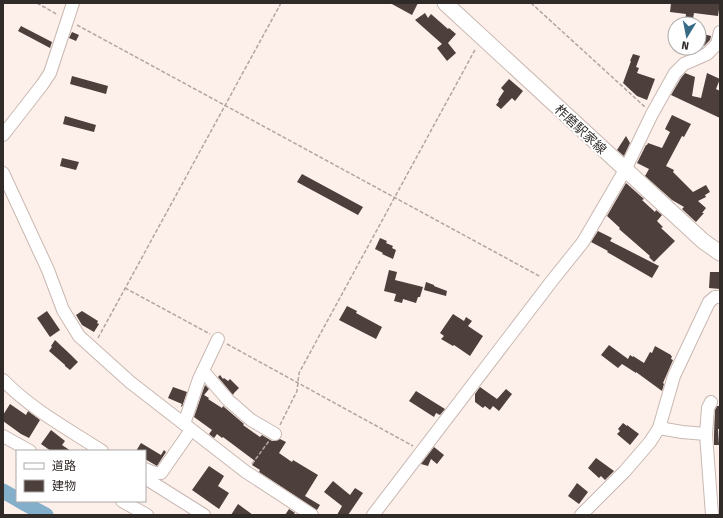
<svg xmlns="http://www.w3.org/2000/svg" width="723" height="518" font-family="'Fira Sans','Noto Sans JP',sans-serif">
	<rect width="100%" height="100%" fill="#fdefea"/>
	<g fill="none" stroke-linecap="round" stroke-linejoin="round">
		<g stroke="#83afca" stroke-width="15">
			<path d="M3,491l14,8"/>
			<path d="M20,501l26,14"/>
		</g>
	</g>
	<g fill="#4d3f3b">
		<path d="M390,3h28l-6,12z"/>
		<path d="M671,3h49l-2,13 -24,-3 -2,11 -7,-2 1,-8 -16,-2z"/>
		<path d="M425,13l3,5 3,-4 17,15 1,-1 7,6 -8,9 8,10 -9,8 -10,-13 5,-4 -27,-24z"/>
		<path d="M21,26l31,16 -2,6 -32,-17z"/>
		<path d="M72,32l7,3 -3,6 -7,-3z"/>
		<path d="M699,33l12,3 -1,4 -6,6 -5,-1z"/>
		<path d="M633,54l7,2 -4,11 3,1 -2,5 18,6 -8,21 -10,-4 -14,-13 8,-22h-1z"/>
		<path d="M685,73l10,4 -3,19 9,2 6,-25 13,6 -4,10 4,2v27l-49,-23 10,-17z"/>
		<path d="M72,76l36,10 -2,8 -36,-10z"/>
		<path d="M509,79l14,12 -8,10 -3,-3 -11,11 -5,-4 3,-4 -1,-1 6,-9 -3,-3z"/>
		<path d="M672,115l19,9 -7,13 -2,-1 -16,30 8,4 -1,2 20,20 13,-7 4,7 -5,3 1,2 -8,4 8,7 -4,5h2l-8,9 -14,-13 2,-2 -12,-7 -27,-24 4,-7 -12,-6 9,-18h1l1,-2 14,5 8,-16 -5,-3z"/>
		<path d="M65,116l31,9 -2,7 -31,-8z"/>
		<path d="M626,136l4,7 -6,13 -7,-6z"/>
		<path d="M62,158l17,4 -3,8 -16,-4z"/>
		<path d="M302,174l61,33 -5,8 -61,-33z"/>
		<path d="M626,183l18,16 -2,1 13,12 1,-2 6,5 -5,6 6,6 -2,1 14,13 -21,21 -5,-5 1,-1 -31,-27 1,-1 -13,-12z"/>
		<path d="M598,231l14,7 -2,3 49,25 -7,12 -45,-26 1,-1 -17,-9z"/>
		<path d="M380,238l7,3 -1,2 7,3 -1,2 4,2 -3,9 -11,-5 1,-1 -8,-4z"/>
		<path d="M389,270l8,2 -2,8 28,7 -3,10h-2l-2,6 -13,-4 -1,4 -8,-2 2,-7 -12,-3z"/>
		<path d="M710,272h10v17l-11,-1z"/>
		<path d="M426,282l8,3v1l13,5 -1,5 -22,-6z"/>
		<path d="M347,306l10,5 -1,2 26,14 -6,12 -37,-19z"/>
		<path d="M47,311l13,19 -10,7 -13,-19z"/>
		<path d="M82,311l16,10 -1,2 2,1 -5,8 -12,-7 -6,-10z"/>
		<path d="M453,314l11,7 2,-4 6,4 -4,5 15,10 -13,20 -16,-11 -1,1 -12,-7 3,-3 -4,-3z"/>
		<path d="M55,340l16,15 7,7 -8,8 -5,-4v-1l-16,-14 3,-4 -1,-1z"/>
		<path d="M609,345l19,14 2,-4 3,2v-1l11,7 6,-11 2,1 3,-7 16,9v1h1l-1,3 2,1 -10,23 1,1 -2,7 -26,-19v1l-14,-9 -4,4 -17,-13z"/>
		<path d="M220,375l3,4 1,-1 4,3 2,-2 9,9 -5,5 -1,2 -15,-18z"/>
		<path d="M205,385l4,4 -5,6 5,3 -1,1 14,9 1,-2 21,18 -1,1 17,12 2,-2 10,6h3l5,-2 6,3 -7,11 13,9 1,-2 25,15 -13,21 15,9 -3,5 -58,-38 1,-2 -8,-5 3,-4 -32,-24 -1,1 -5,-4 -3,4 -5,-4 3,-4 -18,-13z"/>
		<path d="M173,387l14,5 -5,15 -1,-1 1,-2 -14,-6z"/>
		<path d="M480,387l17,12 9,-10 6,5 -13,17 -6,-5 -3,4 -5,-4 -2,2 -8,-6v-8z"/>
		<path d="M416,391l29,18 -5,6 -4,-2 -2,4 -25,-16z"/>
		<path d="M10,404l16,11 2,-4 12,9 -11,18 -8,-4 -18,-13v-6z"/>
		<path d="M717,406h3v23h-2l1,16h-5v-11l1,-24z"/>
		<path d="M623,423l4,3v-1l12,9 -9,11 -13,-11 3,-3 -2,-2z"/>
		<path d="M51,430l14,11 -3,4 9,6h-20l-10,-7z"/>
		<path d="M141,443l20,12 3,-5 2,2 -9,14 -12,-7v-8h-9z"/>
		<path d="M434,447l10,8 -7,9 -6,-5 -3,7 -7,-2z"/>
		<path d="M596,458l18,13 -9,9 -4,-4 -2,2 -11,-10z"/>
		<path d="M209,466l15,10 -6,10 11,7 -10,16 -27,-19z"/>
		<path d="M333,481l17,14 5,-7 8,5 -15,22h-11l5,-9 -18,-14z"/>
		<path d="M577,483l11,9 -9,12 -11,-8z"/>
		<path d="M238,504l15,11h-22z"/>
		<path d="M289,509l6,4 -2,2h-8z"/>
	</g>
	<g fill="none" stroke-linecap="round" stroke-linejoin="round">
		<g stroke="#c9b8b2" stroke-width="14">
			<g id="minor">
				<path d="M3,135l39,-50 8,-12 23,-70"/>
				<path d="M3,173l45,97 15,40 16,26 51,46 116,90 66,43"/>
				<path d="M203,371l25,29 23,20 24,14"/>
				<path d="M3,380c28,29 65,49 99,71"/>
				<path d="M711,402l-3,6 -2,26 6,81"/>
				<path d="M184,424l15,-45 19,-40"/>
				<path d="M659,428l23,4 24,2"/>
				<path d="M3,436l27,15"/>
				<path d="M145,469l10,4h6l30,-43"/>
				<path d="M145,478l59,37"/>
				<path d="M122,501l25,14"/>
				<path d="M373,515l178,-233 32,-40 42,-72 27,-56 23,-41 9,-9 23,-10 10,-10 3,-12"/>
				<path d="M581,515l44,-44 25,-29 9,-14 15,-52 35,-74 6,-5h5"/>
			</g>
		</g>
		<g stroke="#c9b8b2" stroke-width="17">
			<path id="major" d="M445,3l258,238 17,12"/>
		</g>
		<g stroke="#b0a5a1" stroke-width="1.5" stroke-dasharray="4 2" stroke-linecap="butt">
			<path d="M37,3l21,12"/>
			<path d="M531,3l114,104"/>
			<path d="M77,25l464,252"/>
			<path d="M125,288l85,46"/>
			<path d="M98,338l183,-335"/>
			<path d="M227,344l186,102"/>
			<path d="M280,425l17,-34 2,-18 177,-325"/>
			<path d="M252,464l17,-23"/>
		</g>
		<use href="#minor" stroke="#fff" stroke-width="12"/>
		<use href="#major" stroke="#fff" stroke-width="15"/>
	</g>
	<g text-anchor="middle" stroke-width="4" stroke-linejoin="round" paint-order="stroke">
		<g font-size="13" fill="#302a28" stroke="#fff">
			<text transform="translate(581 129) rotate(43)" y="5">柞磨駅家線</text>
		</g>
	</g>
	<rect width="723" height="518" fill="none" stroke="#302a28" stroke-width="8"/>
	<rect x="16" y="450" width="130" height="52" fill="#ffffff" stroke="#acaaa9"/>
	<rect x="24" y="463" width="20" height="6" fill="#ffffff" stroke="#acaaa9"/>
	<text x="52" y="470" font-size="12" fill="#302a28">道路</text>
	<rect x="24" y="480" width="20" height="12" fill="#4d3f3b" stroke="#acaaa9"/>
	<text x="52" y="490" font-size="12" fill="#302a28">建物</text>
	<g transform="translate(687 36) rotate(190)"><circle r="19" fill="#ffffff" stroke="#acaaa9"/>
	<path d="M0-3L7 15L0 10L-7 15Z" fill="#376b88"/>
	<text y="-6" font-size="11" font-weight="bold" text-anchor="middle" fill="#302a28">N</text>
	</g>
</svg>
